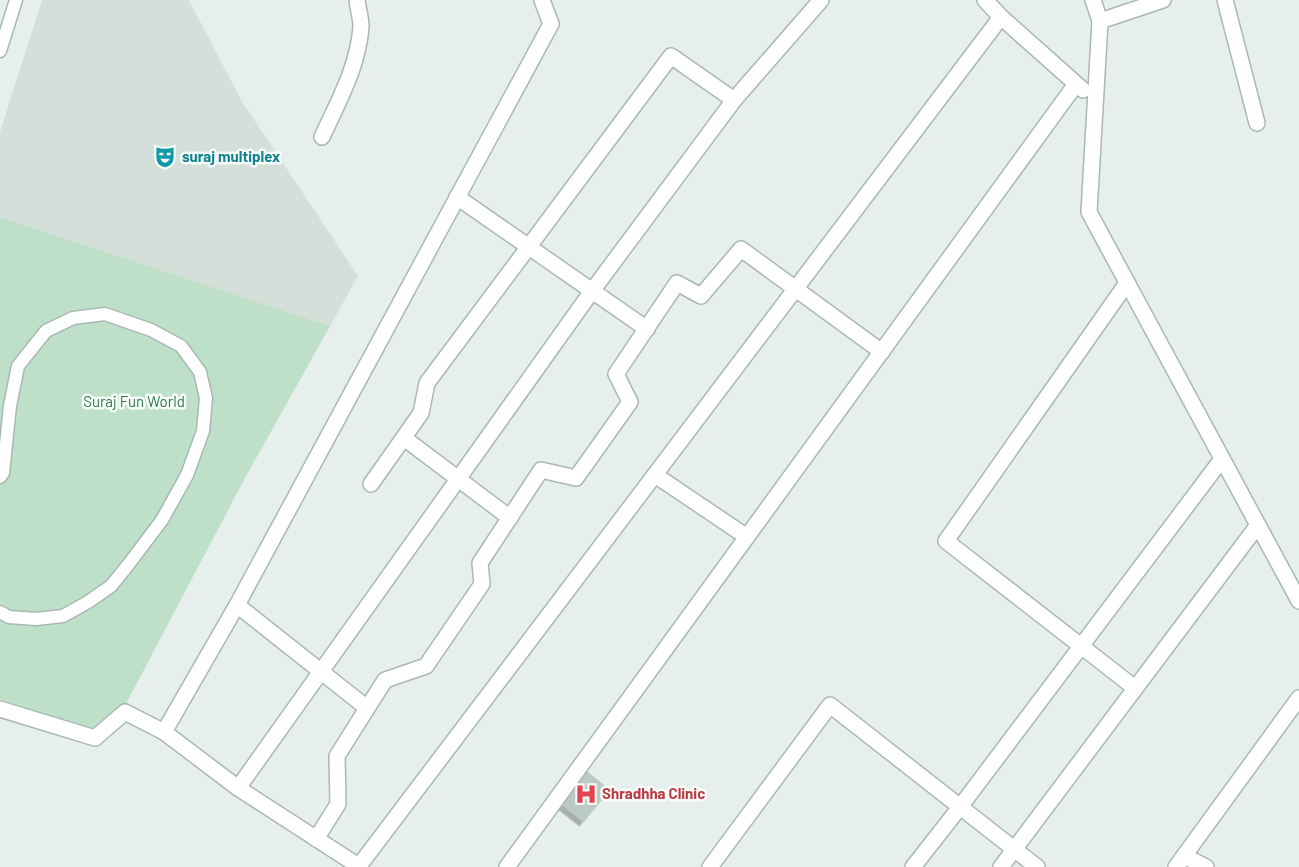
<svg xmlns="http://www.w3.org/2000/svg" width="1299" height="867" font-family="Barlow,sans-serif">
	<defs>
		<filter id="shadow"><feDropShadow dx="-4.5" dy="4.5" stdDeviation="0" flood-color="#0004"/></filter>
	</defs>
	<rect width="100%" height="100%" fill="#e6efeb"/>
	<path fill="#d4dfda" d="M42,0h147l52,100 117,176 -28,50 -330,-109v-85z"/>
	<path fill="#bfe0c8" d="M0,217l330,109 -85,152 -137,260 -108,-39z"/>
	<path fill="#bbcac4" filter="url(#shadow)" d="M587,771l23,19 -26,32 -24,-19z"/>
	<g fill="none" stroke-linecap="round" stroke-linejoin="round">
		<g stroke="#a8b8b2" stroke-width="15">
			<g id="service">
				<path d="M0,51l16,-51"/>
				<path d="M0,477l3,-4 7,-67 8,-40 28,-35 27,-13 32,-4 46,16 30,16 19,26 6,26 -3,33 -16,44 -25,45 -34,45 -17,21 -23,16 -25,14 -27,3 -27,-2 -9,-5"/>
			</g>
		</g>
		<g stroke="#a8b8b2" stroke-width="18">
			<g id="minor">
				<path d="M985,0l16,17 82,73"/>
				<path d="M1093,0l7,21"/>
				<path d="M1163,0l-63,21 -11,191 210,389"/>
				<path d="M1225,0l32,123"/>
				<path d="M322,137c16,-35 36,-70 39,-110 0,-9 -3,-18 -4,-27"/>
				<path d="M457,197l190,132"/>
				<path d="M1127,283l-181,258 189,147"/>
				<path d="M404,438l106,80"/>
				<path d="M655,475l92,62"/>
				<path d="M371,484l50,-71 6,-30 244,-327 63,44"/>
				<path d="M237,605l130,103"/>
				<path d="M0,709l95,29 30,-26 39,20"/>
				<path d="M238,788l354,-497 142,-191 87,-100"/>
				<path d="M316,839l22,-35 -1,-48 48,-76 41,-14 56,-82 -2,-21 61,-93 35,8 54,-76 -14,-28 61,-91 24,13 40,-47 141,103"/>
				<path d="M1184,856l22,11"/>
				<path d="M359,866l642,-849"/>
				<path d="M360,867l-122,-79 -74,-56 73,-127 314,-581 -9,-24"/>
				<path d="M507,867l569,-783"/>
				<path d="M710,867l120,-162 207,162"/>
				<path d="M913,867l47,-60 262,-348"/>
				<path d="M1001,867l257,-342"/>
				<path d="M1176,867l123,-169"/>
			</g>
		</g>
		<use href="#service" stroke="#fff" stroke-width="12"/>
		<use href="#minor" stroke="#fff" stroke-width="15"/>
	</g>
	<defs>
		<g id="theatre-bare" transform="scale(1.725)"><path d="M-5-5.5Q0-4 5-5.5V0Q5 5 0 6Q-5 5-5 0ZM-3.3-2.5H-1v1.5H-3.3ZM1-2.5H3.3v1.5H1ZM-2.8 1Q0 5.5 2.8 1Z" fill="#0f9aa8" stroke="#f7fbf9" stroke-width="2.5" paint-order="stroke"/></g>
		<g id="hospital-bare" transform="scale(1.725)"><path d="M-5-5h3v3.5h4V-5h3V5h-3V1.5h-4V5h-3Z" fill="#e0444e" stroke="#f7fbf9" stroke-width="2.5" paint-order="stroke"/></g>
	</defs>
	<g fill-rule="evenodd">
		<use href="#theatre-bare" x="165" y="157"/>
		<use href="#hospital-bare" x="586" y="794"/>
	</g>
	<g text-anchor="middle" stroke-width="5" stroke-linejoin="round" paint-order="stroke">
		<g font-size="15" font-weight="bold" fill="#0d838f" stroke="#f7fbf9" text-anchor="start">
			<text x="182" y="162">suraj multiplex</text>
		</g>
		<g font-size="15" fill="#2d7a4b" stroke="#f7fbf9">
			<text x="134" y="407">Suraj Fun World</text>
		</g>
		<g font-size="15" font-weight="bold" fill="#be3a42" stroke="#f7fbf9" text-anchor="start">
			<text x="602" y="799">Shradhha Clinic</text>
		</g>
	</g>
</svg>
